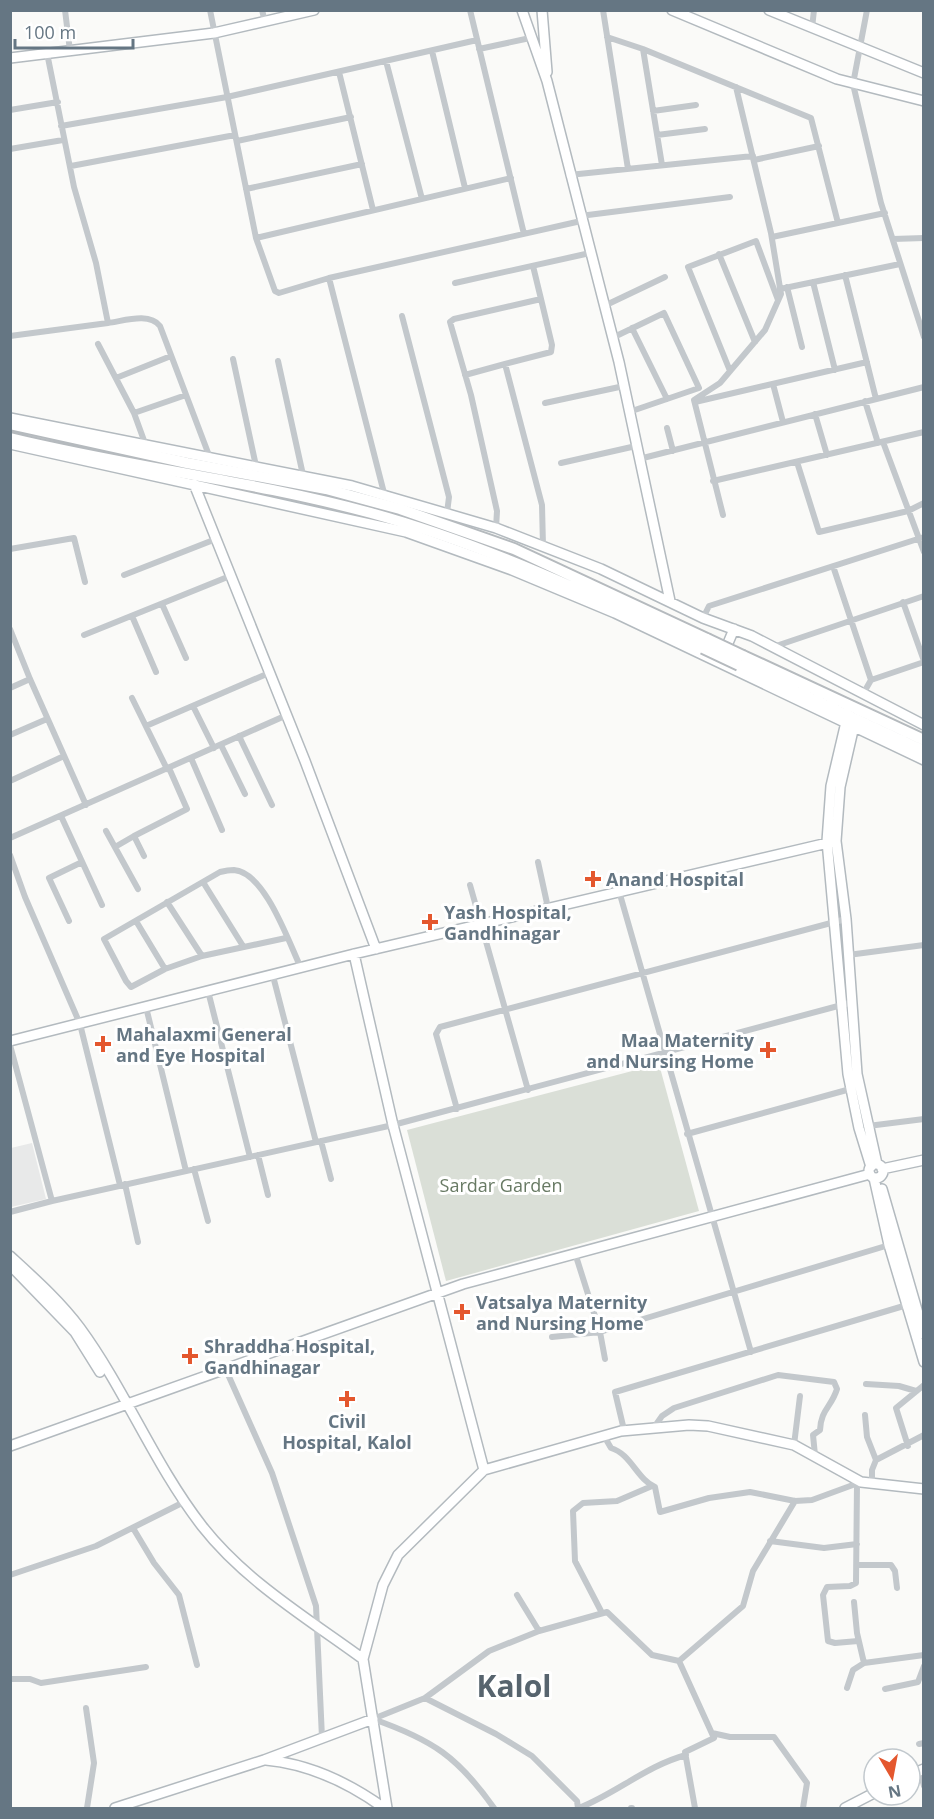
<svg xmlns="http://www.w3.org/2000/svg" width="934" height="1819" font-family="'Open Sans',sans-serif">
<rect width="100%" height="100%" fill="#fafaf8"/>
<path fill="#e8e9e9" d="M32,1143L46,1199L11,1207V1148Z"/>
<path fill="#dadfd7" d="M659,1064L699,1211L446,1281L407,1130Z"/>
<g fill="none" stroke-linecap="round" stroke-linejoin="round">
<defs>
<path id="secondary" d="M522,10L547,81L619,362L670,601
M542,10L547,72
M672,10L837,79L924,101
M769,10L924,73
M10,58L214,33L314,10
M10,418L352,486L496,528L601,569L703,618L752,636L924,725
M10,444L406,532L512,570L615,613L924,760
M194,484L305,761L376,949
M723,655L734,629
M846,722L831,786L827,841L848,1074L859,1128L871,1167
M854,726L840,787L836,841L846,919L857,1074L877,1164
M354,954L393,1125L484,1470L398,1555L383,1585L363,1659
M10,1041L354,954L836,841
M869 1171a7 7 0 1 1 14 0a7 7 0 1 1-14 0Z
M882,1169L924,1160
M874,1178L889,1245L924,1362
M882,1189L924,1334
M10,1256C34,1278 61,1302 80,1328C126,1391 154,1464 202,1526C245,1581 307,1618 363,1659L387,1808
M10,1265L75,1332L100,1372
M10,1446L463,1284L870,1174
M484,1470L621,1431L689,1425L708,1426L794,1445L861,1482L924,1489
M266,1760C310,1764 349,1783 384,1808
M910,1775L924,1769
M115,1808L264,1760L373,1719
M845,1808L874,1793"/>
<path id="primary" d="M10,424L187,463L326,489L400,509L514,549L707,639
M10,438C129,467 253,481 371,513C487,545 595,596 703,648
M743,656L924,740
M739,665L924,751"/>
</defs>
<use href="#secondary" stroke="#b3babf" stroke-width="12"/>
<use href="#primary" stroke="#b5babe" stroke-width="14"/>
<path stroke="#c3c8cc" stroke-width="6" d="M65,10L70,51
M210,10L256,238L275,291L279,293L329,278L581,221
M262,10L265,22
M470,10L524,234
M603,10L628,169
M867,10L853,84L881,203L924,337
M812,28L814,10
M607,37L643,49L662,165
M479,49L530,38
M643,49L811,118L838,223
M432,51L465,188
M47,53L74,187L96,263L108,323C124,321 149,312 160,326L210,458
M386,61L422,199
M339,72L373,210
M10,110L58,102
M653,111L696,105
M61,126L227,97L477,40
M657,135L705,129
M237,141L351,117
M10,149L63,140
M754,160L819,146
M71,166L235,135
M569,175L753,156
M246,189L362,164
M580,216L730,197
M772,237L885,213
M256,238L511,178
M893,239L924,238
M719,254L755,342
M533,266L541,299
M845,275L876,399
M329,278L384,493
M813,282L835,370
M455,283L590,253
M787,287L802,347
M780,289L900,264
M604,306L665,277
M402,316L449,497L447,513
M632,328L667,399
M10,336L108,323
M612,338L664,313L699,388L629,412
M98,344L134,413L146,446
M233,359L256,466
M278,361L303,475
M730,371L688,267L756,241L778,300
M465,375L505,364
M116,378L171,356
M773,384L783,422
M865,401L878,443
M695,402L867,362
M545,403L624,386
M134,413L186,395
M815,414L827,455
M667,428L673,451
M883,442L924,552
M639,459L924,387
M797,462L819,532L908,511L924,503
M561,463L636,446
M713,481L924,432
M723,515L694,400L720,383L765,330L781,294L771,233L736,87
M496,528L497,511L471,395L450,322L454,319L541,299L552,345L551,352L505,364L542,505L543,546
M10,549L74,538L85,582
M833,566L871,680
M124,575L216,539
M903,602L924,661
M162,604L186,658
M132,616L156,672
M703,618L709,606L924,537
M10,629L30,679L86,805
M84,635L230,576
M773,647L924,596
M10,688L30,679
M863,694L871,680L924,662
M132,698L167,769
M193,706L214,748
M146,726L269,673
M10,735L47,719
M239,736L272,805
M221,745L245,794
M191,758L222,830
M10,781L64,756
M61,816L102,905
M106,831L138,889
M10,838L287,715
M115,847L134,836
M10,855L25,897L80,1024L120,1185
M144,856L134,836L187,809L169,768
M538,862L548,908
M203,882L243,946
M470,885L528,1090
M619,891L751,1352
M167,902L202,956
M69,921L49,878L82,862
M136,921L165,969
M286,938L202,956L165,969L131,987L126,981L104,939L220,872C224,871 230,870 234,870C265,872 289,943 301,968
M848,955L924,945
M273,976L316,1142
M208,991L250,1157
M146,1007L186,1171
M10,1045L52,1201
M457,1109L436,1034L440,1027L846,919
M868,1126L924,1119
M687,1134L854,1088
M321,1141L331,1179
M258,1155L268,1195
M194,1169L208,1221
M125,1184L138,1242
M10,1212L52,1201L393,1125L853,1002
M575,1253L600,1332L605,1359
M552,1337L600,1332L889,1245
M226,1370L272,1473L316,1606L322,1738
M866,1384L899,1386L916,1391
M865,1415L867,1437L876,1460
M655,1426L662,1416L674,1408L778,1375L834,1382L837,1389C831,1408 821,1409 820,1430L813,1435L815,1455
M624,1430L615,1392L907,1305
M604,1436L611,1448C631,1454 637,1479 655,1487L660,1512L709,1498L750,1492L795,1501L812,1500L861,1482
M794,1445L800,1396
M908,1446L896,1408L924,1385
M857,1484L856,1583L850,1586L827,1587L823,1595L828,1641L835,1643L858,1641
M872,1485V1470L876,1460L924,1435
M133,1528L154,1563L179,1595L197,1665
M770,1541L824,1548L857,1544
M857,1565H891L895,1571L897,1588
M10,1575L96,1546L184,1502
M517,1595L539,1631L607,1612L652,1655L679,1661L743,1606L753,1571L795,1501
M854,1602L857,1633L864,1663
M602,1613L575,1561L573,1511L583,1503L617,1501L652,1486
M679,1661L714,1738L685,1752L695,1808
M10,1679H30L41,1683L146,1667
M847,1688L853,1670L864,1663L924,1655
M885,1689L918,1682L924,1666
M425,1698L496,1734L532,1756L577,1801L578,1808
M86,1708L94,1763L87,1808
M373,1719L425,1698L489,1651L539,1631
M373,1719C433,1740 458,1757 494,1808
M712,1733L730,1737H774L807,1783L803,1808
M919,1744L924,1743
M920,1771L924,1786
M579,1808C617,1793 646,1766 686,1755
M631,1808H632"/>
<use href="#secondary" stroke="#fff" stroke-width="9"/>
<use href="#primary" stroke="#fff" stroke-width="10"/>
<defs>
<path id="primary-bridge" d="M707,639L743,656
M703,648L739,665"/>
</defs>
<use href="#primary-bridge" stroke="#b5babe" stroke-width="14" stroke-linecap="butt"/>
<use href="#primary-bridge" stroke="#fff" stroke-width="10"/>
</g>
<g fill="#e4572e" stroke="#fff" stroke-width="2">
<path d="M590 870h6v6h6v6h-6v6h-6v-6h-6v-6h6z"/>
<path d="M427 913h6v6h6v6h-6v6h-6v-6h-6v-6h6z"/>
<path d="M100 1035h6v6h6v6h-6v6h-6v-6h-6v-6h6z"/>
<path d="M765 1041h6v6h6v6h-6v6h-6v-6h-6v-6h6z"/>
<path d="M459 1303h6v6h6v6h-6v6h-6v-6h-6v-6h6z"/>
<path d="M187 1347h6v6h6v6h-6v6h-6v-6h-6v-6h6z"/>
<path d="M344 1390h6v6h6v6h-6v6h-6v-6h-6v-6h6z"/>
</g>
<g text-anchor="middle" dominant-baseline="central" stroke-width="6" stroke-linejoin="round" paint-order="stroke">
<g font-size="18" font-weight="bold" fill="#657683" stroke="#fff" text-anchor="start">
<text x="606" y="879">Anand Hospital</text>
<text x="444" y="912">Yash Hospital,<tspan x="444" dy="21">Gandhinagar</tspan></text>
<text x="116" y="1034">Mahalaxmi General<tspan x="116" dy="21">and Eye Hospital</tspan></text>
<text x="754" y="1040" text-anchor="end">Maa Maternity<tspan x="754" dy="21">and Nursing Home</tspan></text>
<text x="476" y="1302">Vatsalya Maternity<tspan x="476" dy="21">and Nursing Home</tspan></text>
<text x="204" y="1346">Shraddha Hospital,<tspan x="204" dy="21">Gandhinagar</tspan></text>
<text x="347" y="1421" text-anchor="middle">Civil<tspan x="347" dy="21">Hospital, Kalol</tspan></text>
</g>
<g font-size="18" fill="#687a64" stroke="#fff">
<text x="501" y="1185">Sardar Garden</text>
</g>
<g font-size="30" font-weight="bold" fill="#57646e" stroke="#fff">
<text x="514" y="1685">Kalol</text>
</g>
</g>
<rect width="934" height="1819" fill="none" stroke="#657683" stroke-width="24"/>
<g transform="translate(892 1777) rotate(170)"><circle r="28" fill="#ffffff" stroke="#c1c8cd" stroke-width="1.5"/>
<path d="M0-4.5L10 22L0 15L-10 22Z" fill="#e4572e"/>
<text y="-9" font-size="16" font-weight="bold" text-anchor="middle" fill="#657683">N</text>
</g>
<path d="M15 39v9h118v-9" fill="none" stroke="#657683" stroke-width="3"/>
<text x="24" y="39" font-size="18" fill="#657683" stroke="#ffffff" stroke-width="4.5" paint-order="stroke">100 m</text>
</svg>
